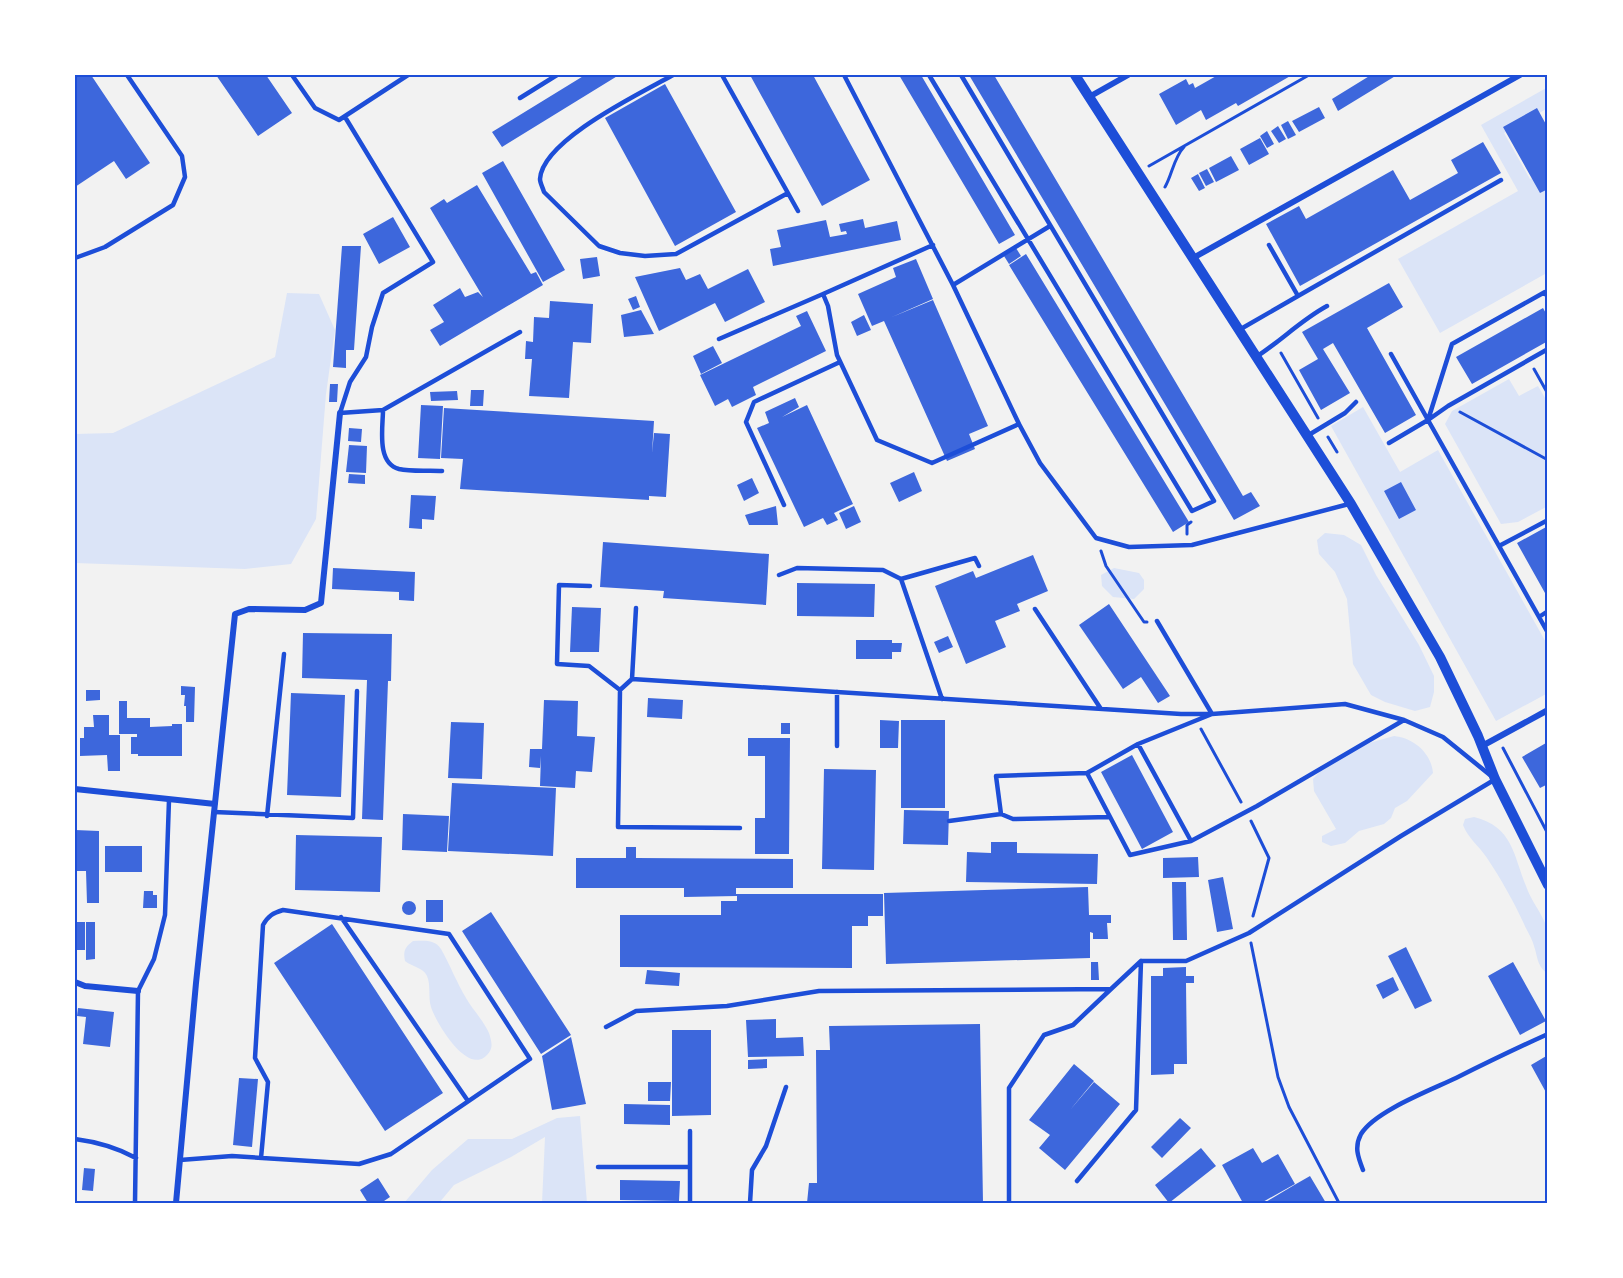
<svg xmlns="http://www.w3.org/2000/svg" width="1623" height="1278" font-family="'DejaVu Sans',sans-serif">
<rect width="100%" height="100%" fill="#f2f2f2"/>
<path fill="#dbe4f7" d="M1548,87V108L1504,133L1530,179L1542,173L1548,183V279L1545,274L1440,333L1398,259L1518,191L1481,125Z
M287,293L319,294L335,330L326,394L316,519L291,564L245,569L75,563V434L113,433L275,357Z
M1509,379L1519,396L1538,386L1548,403V506L1518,522L1501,524L1445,424L1452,411Z
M1363,407L1400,472L1438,450L1548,646V693L1496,721L1331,426Z
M1325,533L1344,535L1361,545L1376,575L1419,645L1434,676V692L1430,707L1415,711L1385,702L1371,695L1353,664L1347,599L1335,572L1319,554L1317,540Z
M1114,568L1139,573L1144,580V589L1134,599L1113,597L1102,586L1101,575Z
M1394,736C1413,738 1431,752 1433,773L1407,801L1395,808L1391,818L1384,824L1359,831L1345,843L1331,846L1322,842V836L1336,829L1314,791L1313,779L1324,767L1362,745Z
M1474,817C1513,827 1513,854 1526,886C1531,901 1542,913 1547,928C1551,938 1548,962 1548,974C1537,966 1538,958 1534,946C1532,938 1527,931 1524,924C1514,902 1501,879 1487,858C1479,846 1468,838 1463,825L1465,819Z
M413,941C425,941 434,939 441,949C450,965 457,983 466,998C473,1010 483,1020 489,1033C491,1039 493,1046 490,1051C471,1082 436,1023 431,1007C428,997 431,985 427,976C423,967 412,967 405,961C403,951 405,947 413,941Z
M580,1116L587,1203H542L545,1137L511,1157L454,1185L439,1203H404L432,1170L468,1139H512L557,1118Z"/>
<path fill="#3d67dc" d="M75,75H91L150,163L126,179L114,161L75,187Z
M216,75H266L292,113L258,136Z
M585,75H619L502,147L492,132Z
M750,75H813L870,180L822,206Z
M899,75H921L1015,235L999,244Z
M969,75H994L1243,496L1251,492L1260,506L1234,520Z
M1218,75H1292L1238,106L1236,103L1206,120L1201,110L1176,125L1159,94L1186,79L1189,85L1193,83L1195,88Z
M1371,75H1397L1338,111L1332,99Z
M665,84L736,212L675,246L605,118Z
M1319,107L1325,118L1299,132L1292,121Z
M1537,108L1548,128V189L1540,193L1503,127Z
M1288,121L1296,135L1288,139L1281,125Z
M1278,126L1286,139L1279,143L1271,131Z
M1267,131L1274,144L1267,148L1260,136Z
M1260,138L1269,154L1249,165L1240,149Z
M1483,142L1501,173L1300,286L1266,224L1299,206L1306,219L1393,170L1410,200L1458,173L1451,160Z
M1231,156L1239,170L1216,182L1209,168Z
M503,161L565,270L543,282L482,173Z
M1207,169L1214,182L1206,186L1199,173Z
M1198,174L1205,188L1199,191L1191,178Z
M477,185L531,274L536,272L543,285L440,346L430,330L444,322L433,305L460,288L465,297L478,292L483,297L430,208L444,199L447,203Z
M393,217L410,247L379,264L363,234Z
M863,219L865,228L897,221L901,240L773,266L770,249L781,247L777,230L826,220L830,237L847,234L846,231L841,232L839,224Z
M342,246H361L354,350H346V368L333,367Z
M1016,248L1021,256L1009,264L1004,256Z
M1026,254L1189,522L1173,532L1009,265Z
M597,257L600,276L583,279L580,259Z
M916,259L933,299L892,317L933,300L988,426L969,434L975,449L947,461L884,321L872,326L858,294L896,277L893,268Z
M680,268L686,280L700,274L708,289L748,269L765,302L725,322L715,303L659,331L635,277Z
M1389,283L1403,307L1367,328L1416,415L1385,433L1333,343L1323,349L1350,393L1321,410L1299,370L1318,359L1302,332Z
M636,296L640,307L633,310L628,299Z
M550,301L593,304L591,343L573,342L569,398L529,396L532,359H525L526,341L533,342L534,317L549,318Z
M1543,308L1548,317V341L1472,384L1456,357Z
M641,310L654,334L624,337L621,315Z
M807,311L826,351L753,387L756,395L732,407L728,399L715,406L700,375L801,326L796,316Z
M864,315L871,330L857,336L851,322Z
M713,346L722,363L701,374L693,356Z
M330,384H338L337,402H329Z
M471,390H484L483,406H470Z
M457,391L458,400L431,401L430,392Z
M795,398L799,407L782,417L807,405L853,504L834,513L838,520L827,525L823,518L804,527L757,428L769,423L765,412Z
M421,405L443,406L440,459L418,458Z
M444,408L654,421L652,453L654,433L670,434L666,497L649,496V500L460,489L463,459L441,458Z
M349,428L362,429L361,442L348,441Z
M349,445L367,446L366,473L346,472Z
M914,472L922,491L899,502L890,483Z
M349,474L365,475V484L348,483Z
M752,478L759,493L744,501L737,485Z
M1401,482L1416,510L1399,519L1384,491Z
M411,495L436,496L434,520L422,519V529L409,528Z
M776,506L778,525H749L745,515Z
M854,506L861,522L846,529L839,513Z
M1548,526V591L1545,593L1517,543Z
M603,542L769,554L766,605L663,598L664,591L600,587Z
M1033,555L1048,591L1017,604L1020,611L995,621L1006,647L966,664L935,586L973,571L976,578Z
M333,568L415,572L414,601L399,600V592L332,589Z
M797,583L875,584L874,617L797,616Z
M1109,604L1170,696L1158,703L1141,677L1123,689L1079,625Z
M572,607L601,608L599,652H570Z
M303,633L392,634L391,681H388L383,820L362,819L367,680L302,678Z
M948,636L953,647L939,653L934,642Z
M856,640H892V643H902L901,652H892V659H856Z
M181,686L195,687L194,722H186V706H184L185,695H181Z
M86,690H100V700L86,701Z
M291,693L345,695L341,797L287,795Z
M648,698L683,700L682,719L647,717Z
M544,700L578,701L577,736L595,737L592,772L576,771L575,788L540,786L541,756L540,768L529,767L530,749H542Z
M119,701H127V718H150V727L172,726V724H182V756H138V754H131V737H137V734H119Z
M93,715H109V735H120V771H108L107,755L80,756V738H84V727H94Z
M880,720L899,721L898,748H880Z
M901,720H945V808H901Z
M451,722L484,723L482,779L448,778Z
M781,723H790V734H781Z
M748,738H790L789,854H755V818H765V756H748Z
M1546,743L1548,746V784L1540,788L1522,757Z
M1132,755L1173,832L1142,849L1101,772Z
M824,769L876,770L874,870L822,869Z
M452,783L556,788L553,856L448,851Z
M904,810L949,811L948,845L903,844Z
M403,814L449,816L447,852L402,850Z
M75,830L99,831V903H87L86,871H75Z
M296,835L382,837L380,892L295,890Z
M991,842H1017V853L1098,854L1097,884L966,882L967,852L991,853Z
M105,846H142V872H105Z
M626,847H636V858L793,859V888H736V894H883V916H868V926H852V968L620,967V915H721V901H737V896L684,897V888H576V858H626Z
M1198,857L1199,877L1163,878V858Z
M1223,877L1233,929L1217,932L1208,880Z
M1172,882H1186L1187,940H1173Z
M1088,887L1089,915H1111V923H1107L1108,939H1093V933L1090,932V958L886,964L884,893Z
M144,891H153V895H157V908H143Z
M426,900H443V922H426Z
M402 908a7 7 0 1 1 14 0a7 7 0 1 1-14 0Z
M491,912L571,1035L541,1054L462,931Z
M75,922H85V950H75Z
M86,922H95V959L86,960Z
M332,924L443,1093L385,1131L274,963Z
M1406,947L1432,1001L1415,1009L1388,956Z
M1091,962H1098L1099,980H1091Z
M1513,962L1546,1021L1520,1035L1488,976Z
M1186,967V976H1194V983H1186L1187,1064H1174V1074L1151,1075V976H1163V968Z
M647,970L680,973L679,986L645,984Z
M1393,977L1399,990L1383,999L1376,985Z
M78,1008L114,1012L110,1047L83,1044L86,1017L77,1016Z
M776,1019V1038L803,1037L804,1056L748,1057L746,1020Z
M980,1024L983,1203H807L809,1183H817L816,1050H830L829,1026Z
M672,1030H711V1115L672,1116Z
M571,1037L586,1104L552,1110L542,1056Z
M1548,1055V1096L1531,1065Z
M767,1059V1068L748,1069V1060Z
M1074,1064L1094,1081L1070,1110L1094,1082L1120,1104L1065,1170L1039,1148L1050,1135L1029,1120Z
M239,1078L258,1079L252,1147L233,1145Z
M648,1082H671L670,1101H648Z
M624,1104L670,1105V1125L624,1124Z
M1180,1118L1191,1128L1162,1158L1151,1147Z
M1201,1148L1216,1166L1169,1203L1155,1185Z
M1253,1148L1262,1163L1278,1154L1295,1184L1261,1203H1243L1222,1165Z
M84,1168L95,1169L93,1191L82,1190Z
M1310,1176L1326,1203H1264L1296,1184Z
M378,1178L390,1197L381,1203H368L360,1190Z
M620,1180L680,1181L679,1201L620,1200Z"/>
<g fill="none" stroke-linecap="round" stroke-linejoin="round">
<path stroke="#1d4ed8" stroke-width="3" d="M1149,166L1309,75
M1165,187C1172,175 1174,157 1184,147
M1281,353L1318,418
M1534,369L1548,394
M1460,412L1548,460
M1328,437L1337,452
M1187,534V525L1191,522
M1101,551L1106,566L1144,622H1147
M1201,729L1241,802
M1503,748L1548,834
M1251,821L1269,858L1253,916
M1251,943L1278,1077L1289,1107L1339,1203"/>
<path stroke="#1d4ed8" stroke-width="4.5" d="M292,75L315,108L339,120L408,75
M673,75C641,93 542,140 540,179C540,183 543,188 544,192L599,246L620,253L645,256L676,254L788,193
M722,75L798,211
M844,75L953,285L1019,424
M929,75L1192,511L1214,501L961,75
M520,98L557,75
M345,117L433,262L383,293L372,327L366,357L350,382L340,413L383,410L520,332
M75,258L105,247L173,205L185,177L182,156L127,75
M953,285L1050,226
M823,294L933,245
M1298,296L1501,180
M1239,330L1298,296L1269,245
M719,339L823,294L828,306L837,355L877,440L932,463L1019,424L1040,463L1096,538L1129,547L1192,545L1349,504
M1548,349L1448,406L1428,420L1539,617L1548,611
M1391,354L1428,420
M1256,357C1281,341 1301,320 1327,306
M383,410C383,427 376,463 399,469C412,472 429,470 442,471
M1307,436L1345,413L1356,402
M1389,443L1428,420L1452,344L1545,292L1548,298
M784,505L746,422L754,402L840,362
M1499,546L1548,520
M779,575L797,568L883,570L901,579L942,699
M901,579L975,558L979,566
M590,586L559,585L557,664L589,666L620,690
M1035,609L1101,709
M1539,617L1548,633
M1157,621L1212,714L1345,704L1404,720
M632,679L636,608
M837,692V746
M1212,714L1138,744L1087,773L1130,855L1191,841L1257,806L1404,720L1443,737L1490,775
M1138,744L1191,841
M1087,773L996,776L1001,814L1013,819L1110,817
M214,812L353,818L357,691
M267,816L284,654
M949,821L1001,814
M740,828L618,827L620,690L632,679L1181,714H1209
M341,917L468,1101
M606,1027L636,1011L727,1006L819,991L1111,989L1141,961
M690,1131V1203
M75,1139C98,1142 116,1147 136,1158
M180,1160L232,1156L359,1164L391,1154L530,1059L449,934L283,910C273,913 268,916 263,925L255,1058L268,1082L261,1158
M598,1167H690
M1363,1170C1358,1157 1354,1147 1361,1134C1375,1111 1431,1090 1456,1078C1486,1063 1517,1048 1548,1034
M1077,1181L1136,1110L1141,961H1186L1249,933L1401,836L1494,780
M135,1203L138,991L154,959L165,915L169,800
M750,1203L752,1170L766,1146L786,1087
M1009,1203V1088L1044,1035L1073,1025L1111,989"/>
<path stroke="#1d4ed8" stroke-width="6" d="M1089,97L1128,75
M1193,258L1520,75
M1482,746L1548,710
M75,789L215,804
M75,982L85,986L138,991
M176,1203L196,983L235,614L249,609L305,610L321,603L340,413"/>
<path stroke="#1d4ed8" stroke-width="10" d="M1075,75L1351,504L1440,657L1478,736L1495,779L1548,885"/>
</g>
<rect width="1623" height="1278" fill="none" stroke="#ffffff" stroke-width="153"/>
<rect x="76" y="76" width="1470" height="1126" fill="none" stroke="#1d4ed8" stroke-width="2"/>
</svg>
